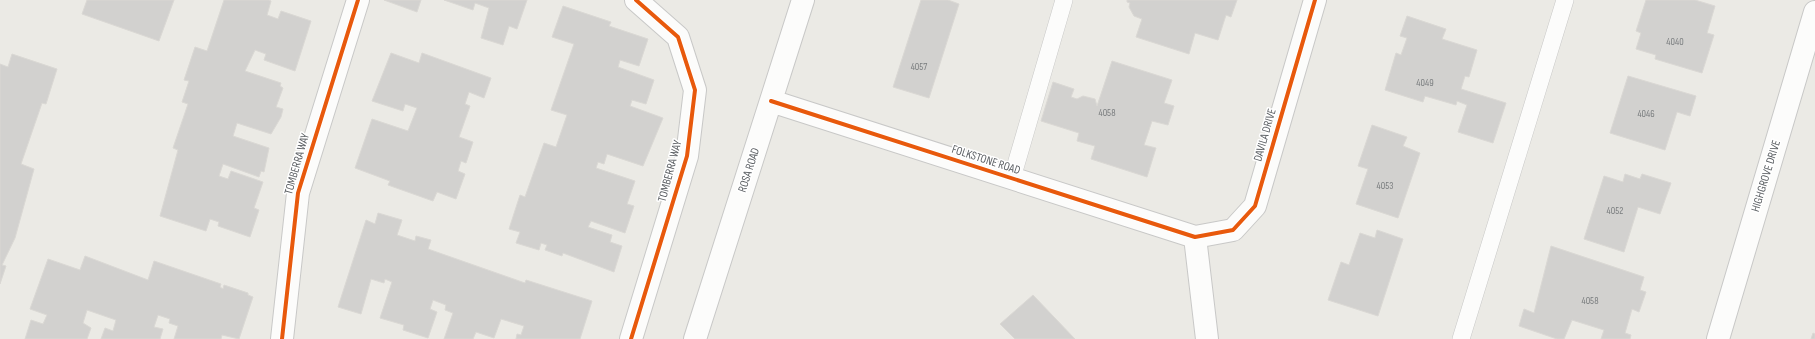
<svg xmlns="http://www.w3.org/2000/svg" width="1815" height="339" font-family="'Sofia Sans Condensed',sans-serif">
<rect width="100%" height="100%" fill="#ebeae5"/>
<path fill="#d2d1cf" stroke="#dad8d4" d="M87,0H174L159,41L82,14Z
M224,0H269L271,1L267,15L278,19L281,11L311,21L295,71L264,60L266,54L255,50L245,71L281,83L280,86L283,88L276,107L283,109L281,117L271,134L237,123L233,136L269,148L264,172L261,171L259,177L223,164L219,176L228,179L231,171L263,182L254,208L259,210L250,237L218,226L219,222L210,219L206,231L160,216L178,150L173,148L188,104L182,102L189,81L184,80L195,47L207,51Z
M384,0H421L417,12Z
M444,0H527L517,29L509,26L503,45L481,38L489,8L475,3L473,10Z
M921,0H948L959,4L929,98L893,87Z
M1127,0H1237L1231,17L1226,15L1218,40L1195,33L1189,54L1136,37L1142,19L1134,16L1129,7L1130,3L1127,2Z
M1646,0H1695L1715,6L1707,33L1714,35L1702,73L1655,59L1656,55L1636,49L1641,33L1636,31Z
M563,6L611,22L609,26L648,39L639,66L620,60L618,67L654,80L646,104L632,100L630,106L663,118L643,166L607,154L604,164L598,162L596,168L635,181L627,204L634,206L625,233L591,221L588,227L612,235L610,242L622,246L614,272L563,253L562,256L545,250L547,245L541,243L539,250L516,243L520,232L509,229L520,195L525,197L544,143L556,147L567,115L551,110L574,44L552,37Z
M1407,16L1446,29L1442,39L1477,50L1469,77L1465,76L1461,89L1506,103L1493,143L1458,132L1467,105L1457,101L1456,105L1425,96L1423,102L1385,90L1396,53L1401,55L1407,38L1400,36Z
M391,53L419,63L422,53L491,78L484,98L469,92L465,104L470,106L459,137L473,142L466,163L461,161L458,171L465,174L456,199L437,192L433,201L388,185L390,181L355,168L372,119L408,131L417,108L405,104L403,111L372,101Z
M12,54L57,69L46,104L42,103L21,164L34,169L15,238L2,265L6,266L0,284V64L8,67Z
M1112,61L1172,80L1164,103L1174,106L1168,125L1152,121L1144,145L1156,148L1147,177L1091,159L1095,146L1077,141L1079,133L1041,121L1053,82L1074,89L1071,97L1077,99L1083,96L1095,99L1097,106Z
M1628,76L1696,96L1690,116L1677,112L1665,150L1610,133Z
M1372,125L1407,137L1403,146L1420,153L1398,218L1356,204L1368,169L1358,166Z
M1625,174L1640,179L1642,174L1671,183L1660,214L1638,207L1624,252L1584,239L1604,176L1623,182Z
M378,213L402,220L397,235L415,241L416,236L431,240L428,249L525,283L526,280L592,301L580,339H516L517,334L521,335L524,326L501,319L494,338L476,332L473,339H444L453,313L445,310L446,305L433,300L430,309L437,312L428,338L403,330L404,325L380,318L392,282L385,279L384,283L371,279L361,314L338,307L366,220L375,224Z
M1377,230L1403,239L1378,316L1328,300L1341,262L1349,265L1360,233L1375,238Z
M1551,246L1644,277L1640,290L1646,292L1639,312L1632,309L1625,333L1631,335L1630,339H1601L1604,330L1572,320L1564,339H1557L1519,326L1524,309L1534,313Z
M85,256L148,280L154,261L221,284L220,287L223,289L224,285L248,293V295L253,297L239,339L222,335L221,339H174L178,326L169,323L170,319L158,315L154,327L163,329L160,339H101L105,328L113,331L116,320L87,310L83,323L91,328L87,339H25L31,320L43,324L47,315L30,309L48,259L80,270Z
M1033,295L1075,339H1015L1000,324Z
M1813,333L1815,334V339H1811Z"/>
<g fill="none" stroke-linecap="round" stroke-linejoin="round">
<defs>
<path id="service" d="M1012,178L1064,0
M1461,339L1565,0"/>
<path id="minor" d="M771,101L1195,237L1233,230L1255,206L1315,0
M1195,237L1207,339
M282,339L298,193L358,0
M631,339L687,156L695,90L678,37L636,0
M695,339L803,0
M1718,339L1815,12"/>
</defs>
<use href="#service" stroke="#c8c8c7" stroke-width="18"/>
<use href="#minor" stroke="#c8c8c7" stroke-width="24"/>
<use href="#service" stroke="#fcfcfb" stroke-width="17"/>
<use href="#minor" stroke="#fcfcfb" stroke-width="22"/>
<defs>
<path id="cycleway" d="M771,101L1195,237L1233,230L1255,206L1315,0
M282,339L298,193L358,0
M631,339L687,156L695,90L678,37L636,0"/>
</defs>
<use href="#cycleway" stroke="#fff" stroke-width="6"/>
<use href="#cycleway" stroke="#e8590c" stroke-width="4"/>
</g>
<g text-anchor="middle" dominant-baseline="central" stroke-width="3" stroke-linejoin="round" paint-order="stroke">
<g font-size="10" fill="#7a7d7f">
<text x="1675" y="42">4040</text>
<text x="919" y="67">4057</text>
<text x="1425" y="83">4049</text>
<text x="1107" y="113">4058</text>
<text x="1646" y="114">4046</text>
<text x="1385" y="186">4053</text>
<text x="1615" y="211">4052</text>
<text x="1590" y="301">4058</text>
</g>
<g font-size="12" fill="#5b5f63" stroke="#fff">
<text transform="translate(1265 135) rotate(-74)">DAVILA DRIVE</text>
<text transform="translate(986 160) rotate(18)">FOLKSTONE ROAD</text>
<text transform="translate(297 164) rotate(-74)">TOMBERRA WAY</text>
<text transform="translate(749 170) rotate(-72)">ROSA ROAD</text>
<text transform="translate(670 171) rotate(-75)">TOMBERRA WAY</text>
<text transform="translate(1766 176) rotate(-73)">HIGHGROVE DRIVE</text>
</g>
</g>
</svg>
